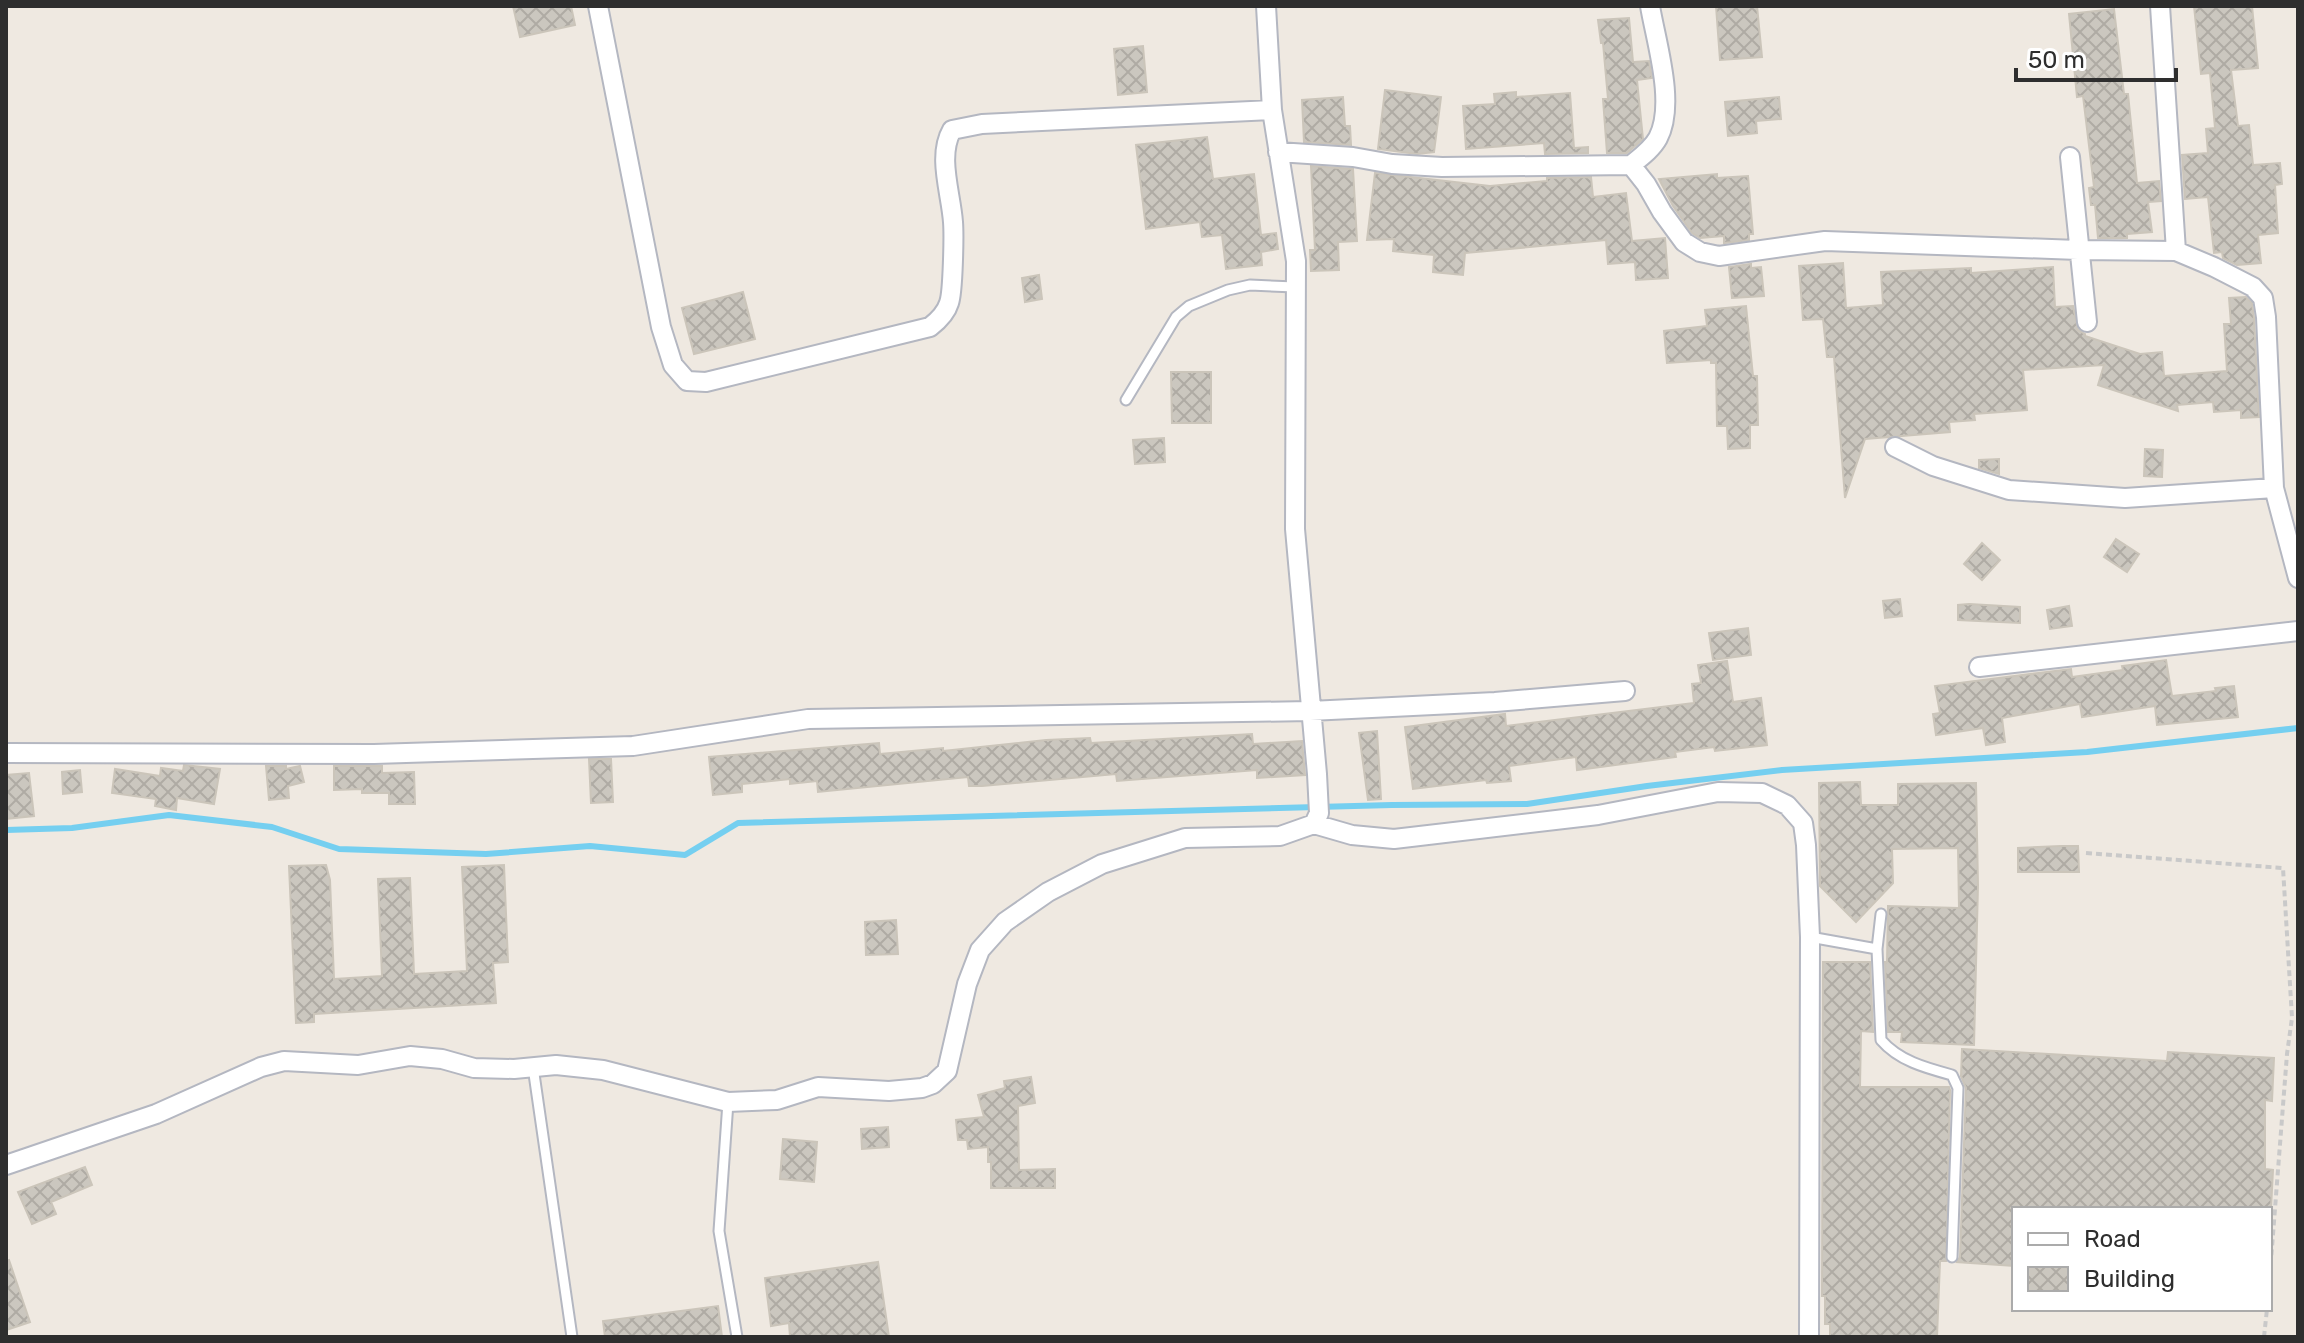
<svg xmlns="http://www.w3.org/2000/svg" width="2304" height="1343" font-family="Rubik,sans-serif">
<defs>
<pattern id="building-cross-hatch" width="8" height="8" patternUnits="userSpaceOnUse" patternTransform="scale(2)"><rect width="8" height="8" fill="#cbc7bf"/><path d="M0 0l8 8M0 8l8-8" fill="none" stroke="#afaba4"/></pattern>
</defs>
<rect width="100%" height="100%" fill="#efe9e1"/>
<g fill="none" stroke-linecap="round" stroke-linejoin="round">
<path stroke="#75cff0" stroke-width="6" d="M6,830L72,828L169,815L272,827L339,849L486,854L590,846L685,855L738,823L1392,805L1527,804L1647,786L1782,770L2087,752L2298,728"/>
</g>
<path fill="url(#building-cross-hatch)" stroke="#cbc5ba" stroke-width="2" d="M513,6H571L575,25L520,37Z
M1716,6H1757L1762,57L1720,60Z
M2194,6H2252L2258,68L2231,70L2238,126L2249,125L2253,165L2280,163L2282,184L2275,185L2278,233L2258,235L2261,263L2237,265L2223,258L2222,252L2214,253L2208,197L2185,199L2182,155L2208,153L2206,129L2215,128L2210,73L2201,74Z
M2114,9L2124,94H2128L2137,183L2159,181L2161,201L2148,202L2152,232L2127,234V238H2098L2095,205H2091L2089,188L2094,187L2083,96L2077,97L2069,14Z
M1629,18L1633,62L1649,61L1652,78L1637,80L1643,139L1627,153H1607L1603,99H1608L1603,43H1601L1598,20Z
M1143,46L1147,92L1118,95L1114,49Z
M1385,90L1441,97L1434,152L1417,154L1378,149Z
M1516,92V97L1570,93L1574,148L1588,147V153L1545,154L1544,143L1466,149L1463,106L1495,104L1494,94Z
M1343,97L1345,126H1350L1351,145L1304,142L1302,100Z
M1779,97L1781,119L1756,121L1757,133L1728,136L1725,102Z
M1207,137L1213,179L1254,174L1261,235L1276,233L1278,249L1261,252L1262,265L1226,269L1222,235L1202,237L1200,222L1146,229L1136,145Z
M1311,166L1353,169L1357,241L1338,242L1339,270L1311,271L1310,250H1315Z
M1375,173L1490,186L1547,181V178L1591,177L1593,197L1626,193L1632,241L1665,238L1668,278L1636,280L1635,262L1608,264L1606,240L1465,253L1463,275L1433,272L1434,255L1393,251L1394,239L1367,240Z
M1717,174V178L1748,176L1753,234H1749V240L1724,243V236L1700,238L1692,233L1673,206L1659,179Z
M1843,263L1846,308L1883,305L1881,272L1971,268V273L2053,267L2055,307L2073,306L2078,330L2085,334V336L2140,354L2162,352L2164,376L2227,371L2224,324H2231L2229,298L2246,297L2252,303L2254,318L2259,417L2241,418V410L2214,412L2213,402L2177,405L2178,411L2098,385L2104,365L2023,370L2027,410L1974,414L1975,420L1949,422L1950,432L1865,439L1845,498L1834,357H1827L1823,319L1803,320L1799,266Z
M1751,264V268L1761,267L1764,296L1732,298L1729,267Z
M1039,275L1042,299L1025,302L1022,278Z
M743,292L755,339L694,354L682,308Z
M1746,306L1753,376H1757L1758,425H1750V448L1728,449L1727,426H1717L1716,363H1711V360L1667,363L1664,331L1707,326L1705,310Z
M1171,372H1211V423H1172Z
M1164,438L1165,462L1135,464L1133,440Z
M2145,449L2163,450L2162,477L2144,476Z
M1999,459V474L1979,468V460Z
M2116,539L2139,554L2127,572L2104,557Z
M1982,543L2000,560L1982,580L1964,564Z
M1900,599L1902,616L1885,618L1883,601Z
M1969,604L2020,607V623L1958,620V605Z
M2069,606L2072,626L2050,629L2047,610Z
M1748,628L1751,655L1713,660L1709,633Z
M2166,660L2172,696L2216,691L2215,688L2234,686L2238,717L2157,725L2155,706L2082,717L2080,704L2002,718L2005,742L1986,745L1983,728L1936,735L1933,714L1940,713L1935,686L2071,669L2072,677L2123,670L2122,666Z
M1727,661L1733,702L1761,698L1767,745L1715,751L1714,747L1675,752L1676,757L1577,770L1576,757L1509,766L1511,781L1487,783L1486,780L1413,789L1405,727L1505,714L1506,726L1694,703L1692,684L1701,683L1698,665Z
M1377,731L1381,799L1368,800L1359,733Z
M1252,734L1253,744L1302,741L1305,775L1257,778V770L1117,781L1116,774L982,786H969L968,777L818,792L817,781L790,784V779L742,784V792L713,795L709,757L879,743L880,754L943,748V751L1046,740L1090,738L1091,743Z
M589,759H611L613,802L591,803Z
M184,765L220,769L214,804L177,798L176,810L155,806L156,799L112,793L115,769L160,776L161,768L183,771Z
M266,766H286V769L300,766L304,782L288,786L289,798L269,800Z
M334,766H382V773L414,772L415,804H389V793H362V789L334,790Z
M80,770L82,792L63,794L62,772Z
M29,773L34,816L6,819V775Z
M1860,782L1861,805H1898V784L1976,783L1978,885L1974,1045L1901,1042L1902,1032H1888L1885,962H1887L1888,906L1959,908L1958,848L1892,849L1893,883L1856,922L1820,886L1819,783Z
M2061,846H2078L2079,872H2018V848Z
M326,865L330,880L334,979L382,976L378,879L410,878L414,974L467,971L462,867L504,865L508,962L493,963L496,1003L314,1014V1022L296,1023L289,866Z
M896,920L898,954L866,955L865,922Z
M1823,962H1870L1873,1032L1861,1031L1860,1087H1949L1950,1090L1946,1261H1940L1937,1337H1830V1324H1825V1296H1822Z
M1962,1049L2167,1061L2168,1052L2274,1058L2272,1101L2265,1100V1169L2273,1170L2271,1209H2014V1266L1957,1262L1960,1257L1966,1088L1961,1076Z
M1031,1077L1035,1103L1018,1106L1019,1170L1055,1169V1188H991V1162H988V1147L968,1149L967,1140H958L956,1120L984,1117L978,1095L1005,1088L1004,1081Z
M888,1127L889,1147L862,1149L861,1129Z
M783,1139L817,1142L814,1182L780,1179Z
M85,1167L92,1185L51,1202L56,1214L32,1224L18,1192Z
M9,1260L30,1322L6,1330V1261Z
M878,1262L889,1337H790L789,1323L771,1326L765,1278Z
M718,1306L722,1337H605L603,1321Z"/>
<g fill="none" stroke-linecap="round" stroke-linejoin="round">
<defs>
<path id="lane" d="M1126,400L1176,317L1189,306L1228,290L1250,285L1295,287
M1881,914L1877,949L1881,1040C1899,1061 1926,1068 1952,1075L1958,1088L1952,1257
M1810,937L1877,949
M533,1067L572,1337
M728,1102L719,1231L737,1337"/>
<path id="street" d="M598,6L661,327L673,365L687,381L706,382L930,327C939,320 946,313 949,303C953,292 954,235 953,222C951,193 937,156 952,130L982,124L1272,110
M1266,6L1272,110L1296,261L1295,529L1317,774L1319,813L1314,824
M2160,6L2176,251
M1278,152L1353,157L1392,164L1442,167L1631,165L1646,184L1662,212L1684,242L1700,252L1719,256L1825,241L2078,250L2176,251L2214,267L2253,287L2263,298L2266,317L2274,488L2298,578
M2070,157L2087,322
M1631,165C1641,157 1652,149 1658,138C1676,104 1656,42 1650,6
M1895,447L1933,466L2009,490L2125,498L2274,488
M1979,667L2298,631
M6,753L374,754L633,746L808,719L1310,711L1495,702L1625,691
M6,1165L156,1114L261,1067L284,1061L358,1065L410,1056L442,1059L474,1068L514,1069L556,1065L603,1070L728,1102L777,1100L818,1087L889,1091L922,1088L933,1084L947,1071L967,984L980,950L1005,922L1048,892L1102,864L1185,838L1280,836L1314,824L1352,835L1394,839L1598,815L1718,792L1762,793L1787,805L1803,823L1806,845L1810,937L1809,1337"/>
</defs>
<use href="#lane" stroke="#b4b7c1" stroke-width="13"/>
<use href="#street" stroke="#b4b7c1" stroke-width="22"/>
<path stroke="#c9c9c9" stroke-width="4" stroke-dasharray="6 4" stroke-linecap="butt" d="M2086,853L2283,868L2292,1018L2287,1054L2270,1273
M2264,1337L2267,1309"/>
<use href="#lane" stroke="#fff" stroke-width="9"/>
<use href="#street" stroke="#fff" stroke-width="18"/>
</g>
<rect width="2304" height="1343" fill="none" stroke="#2e2e2e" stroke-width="16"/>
<rect x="2012" y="1207" width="260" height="104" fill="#ffffff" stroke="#ababab" stroke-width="2"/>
<rect x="2028" y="1233" width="40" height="12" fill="#ffffff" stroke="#ababab" stroke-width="2"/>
<text x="2084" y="1247" font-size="24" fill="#2e2e2e">Road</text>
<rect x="2028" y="1267" width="40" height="24" fill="url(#building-cross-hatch)" stroke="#ababab" stroke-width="2"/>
<text x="2084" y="1287" font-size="24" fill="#2e2e2e">Building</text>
<path d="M2016 68v12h160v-12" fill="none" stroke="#2e2e2e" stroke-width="4"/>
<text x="2028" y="68" font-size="24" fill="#2e2e2e" stroke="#ffffff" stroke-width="6" paint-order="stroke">50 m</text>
</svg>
